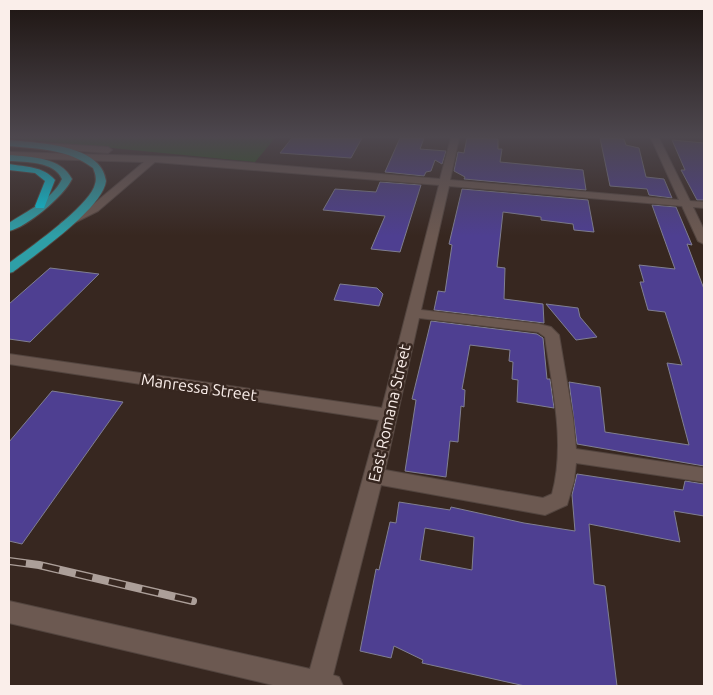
<svg xmlns="http://www.w3.org/2000/svg" width="713" height="695" font-family="Ubuntu,sans-serif">
<rect width="100%" height="100%" fill="#372720"/>
<path fill="#26561b" d="M9,138H275L255,162Z"/>
<path fill="#4e3f91" stroke="#807f91" fill-rule="evenodd" d="M292,138H362L351,158L280,153Z
M400,138H424L420,149L446,151L442,164L435,160L431,171L426,172L424,176L385,172Z
M467,138L498,139V149H502L500,162L583,170L586,190L464,179L465,177L454,171L458,152L464,153Z
M600,138L624,139L626,145L639,148L646,177L664,179L672,198L649,195L647,189L610,186Z
M672,140L704,143V200H697L681,170H685Z
M380,182L421,185L400,252L371,249L385,216L323,210L335,189L376,192Z
M462,189L588,200L594,232L574,230L573,224L541,220V217L503,212L497,267L505,268L504,299L543,304L544,323L434,310L438,291L445,292L452,245L449,244Z
M652,205L676,207L692,245L687,244L704,289V466L577,444L569,382L600,387L605,432L689,445L667,363L682,365L665,312L648,310L640,282H644L639,265L675,269Z
M50,268L99,274L30,342L9,339V304Z
M340,284L377,288L383,294L379,306L334,300Z
M546,304L578,308L580,317L597,337L576,340Z
M431,321L537,334L543,338L547,379H550L554,408L517,402L518,380L512,379L513,362L509,361L510,350L470,345L462,389L465,390L464,407L461,406L458,442L450,441L446,477L405,471L416,400L412,399Z
M52,391L123,402L22,544L9,541V442Z
M577,474L683,490L685,481L704,484V516L674,511L680,542L589,524L594,584L605,586L617,686H525L422,663L423,660L394,646L391,658L360,651L376,569L379,570L390,522L396,523L399,502L450,510L451,507L524,523L575,531L572,495ZM425,528L474,537L472,570L420,560Z"/>
<g fill="none" stroke-linecap="round" stroke-linejoin="round">
<defs>
<path id="minor" d="M451,138H459L450,180L679,200L651,138H659L690,201L704,202V208L693,207L704,230V244L698,241L682,206L449,186L421,310L539,324L551,327L559,335L573,418L576,449L704,468V482L576,463L574,481L567,505L545,515L381,485L333,675L339,677L343,686H277L9,623V601L310,669L379,420L9,364V354L382,408L439,185L155,162L98,211L66,227L60,224L62,222L90,207L144,162L9,158V152L181,157L440,179ZM419,318L538,332L545,337C552,388 566,443 552,494L543,498L385,470Z
M41,143L108,147L112,150L108,153L38,148L37,146Z"/>
<path id="major" d="M9,140C37,143 102,144 106,181C103,208 35,255 13,272L9,273V263C28,249 91,205 95,184C97,178 95,173 93,168C68,149 39,149 9,146Z
M9,155C31,157 61,157 72,179C64,196 27,227 9,231V223C27,211 52,200 62,179C54,161 26,162 9,161Z"/>
<path id="highway" d="M9,164C26,167 43,166 55,180L44,208H36L35,206L45,181L35,173L9,170Z"/>
</defs>
<use href="#minor" stroke="#53453f" stroke-width="2"/>
<use href="#major" stroke="#53453f" stroke-width="2"/>
<use href="#highway" stroke="#53453f" stroke-width="2"/>
<use href="#minor" fill="#6c5951" fill-rule="evenodd"/>
<use href="#major" fill="#2e9fa7" fill-rule="evenodd"/>
<use href="#highway" fill="#05cde1" fill-rule="evenodd"/>
<defs>
<path id="rail" d="M9,561L39,565L193,601"/>
</defs>
<use href="#rail" stroke="#ac9f99" stroke-width="8"/>
<use href="#rail" stroke="#372720" stroke-width="5.5" stroke-dasharray="17" stroke-linecap="butt"/>
</g>
<linearGradient id="sky" x2="0" y2="1"><stop stop-color="#1e1512"/><stop offset="0.58" stop-color="#4d474e"/><stop offset="1" stop-color="#4d474e" stop-opacity="0"/></linearGradient>
<rect width="713" height="236" fill="url(#sky)"/>
<g text-anchor="middle" dominant-baseline="central" stroke-width="5" stroke-linejoin="round" paint-order="stroke">
<g font-size="16" fill="#faeeea" stroke="#372720">
<text transform="translate(199 387) rotate(8)">Manressa Street</text>
<text transform="translate(389 413) rotate(-77)">East Romana Street</text>
</g>
</g>
<rect width="713" height="695" fill="none" stroke="#faeeea" stroke-width="20"/>
</svg>
